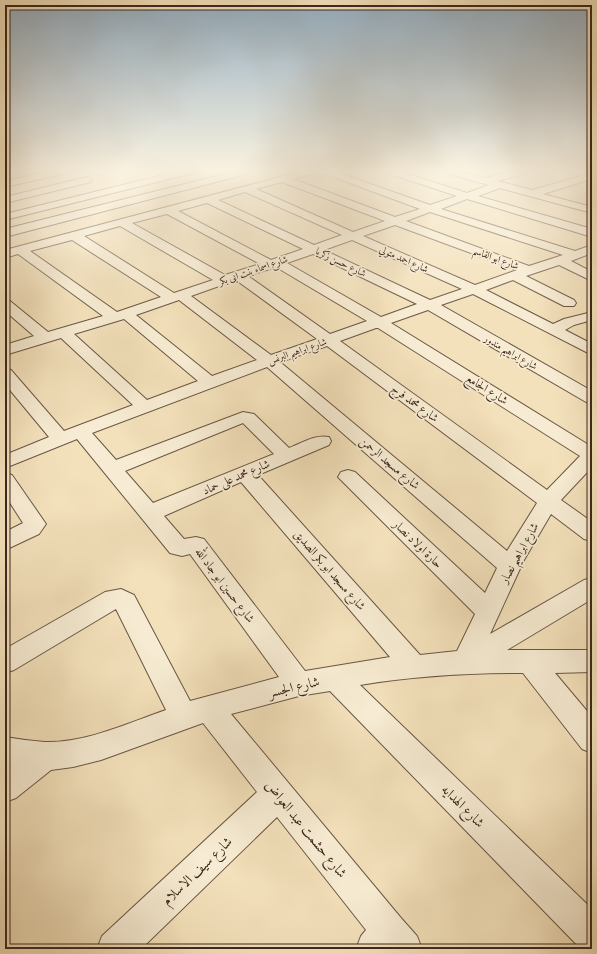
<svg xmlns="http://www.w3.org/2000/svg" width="597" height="954" font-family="Alegreya,Amiri,serif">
<rect width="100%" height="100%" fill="#f3e1bb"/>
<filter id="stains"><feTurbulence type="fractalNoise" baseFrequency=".005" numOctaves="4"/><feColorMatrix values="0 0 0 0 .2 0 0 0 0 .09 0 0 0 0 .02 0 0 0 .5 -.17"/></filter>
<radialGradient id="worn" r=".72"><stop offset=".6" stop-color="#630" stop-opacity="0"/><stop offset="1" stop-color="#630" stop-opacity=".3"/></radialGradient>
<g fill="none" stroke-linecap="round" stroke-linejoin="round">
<defs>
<path id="minor" d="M48,172H65L63,174L5,187V181Z
M175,172H191L189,174L5,220V214Z
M233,172H239L241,174L239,176L5,237V229Z
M299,172H314L312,174L293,179L395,217L420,209L325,174L323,172H336L430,205L457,196L390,174L388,172H402L467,193L489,185L449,174L447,172H462L485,178L511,172H527L525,174L497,181L532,190L592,173V179L543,194L592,207V213L500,188L478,196L592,229V237L467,199L441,209L575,251L592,245V253L571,261L592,272V281L559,265L526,276L574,300L576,303L574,306H564L513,280L486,290L553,324L564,319L592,312V320L574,325L565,330L592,344V355L473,294L441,305L592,391V403L586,402L428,310L391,323L592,447V467L561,500L592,522V541L584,539L551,514L524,560L490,634L584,580L592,578V599L507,650H592V672L555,673L592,717V753L582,749L523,673C468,673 414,676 360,685L592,909V949L579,947L330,691L299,696L231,714L401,918L417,936L422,949H356L361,936L366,930L277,817L141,949H97L102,936L257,792L203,723L101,760L73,767L51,770L16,798L5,802V768L9,765H5V737C18,739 32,741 45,742C86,743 128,723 166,710L116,609L14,670L5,673V649L105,592L121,589L134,595L190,701L279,677L190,554L182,556L170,553L77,439L5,468V455L49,437L5,384V368L11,370L64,431L133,405L61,338L5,355V345L34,336L5,311V300L10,301L48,332L103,316L18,254L5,258V250ZM282,182L385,221L353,232L256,189ZM245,192L342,235L314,245L218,200ZM207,203L303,249L271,260L178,211ZM430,212L563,255L529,266L406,221ZM167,214L260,264L225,275L132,223ZM395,225L517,270L475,285L363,236ZM120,226L213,280L174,293L84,236ZM72,240L161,297L117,312L30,251ZM352,240L462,289L430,300L324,250ZM313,254L417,304L381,317L287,263ZM276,267L367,321L330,334L248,276ZM236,280L317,339L271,355L191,296ZM179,300L257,360L212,376L136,315ZM124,319L198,381L147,400L74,334ZM376,328H378L580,456L547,490L340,341ZM327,346L537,503L507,551L280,362ZM267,367L497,568L485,593L355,472L348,470L341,472L338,477L475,614L457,651L420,655L258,475L329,445L331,441L329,437C315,434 302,443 289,448L254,414L243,412L116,460L92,433ZM243,423L274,454L153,503L125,471ZM241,482L390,657L305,671L204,539L196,537L184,539L164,516Z
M87,177L92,180L91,182L5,203V197Z
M5,473L12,475L46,524L39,534L5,550V532L23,523L5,495Z"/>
</defs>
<use href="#minor" stroke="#6a5644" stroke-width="2"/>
<use href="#minor" fill="#f7ecd3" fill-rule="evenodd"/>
</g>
<linearGradient id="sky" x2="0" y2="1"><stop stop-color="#93adc0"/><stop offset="0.56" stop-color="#faf2e0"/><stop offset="1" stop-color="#faf2e0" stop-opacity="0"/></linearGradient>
<rect width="597" height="305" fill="url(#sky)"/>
<g text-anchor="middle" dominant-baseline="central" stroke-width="3.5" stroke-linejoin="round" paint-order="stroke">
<g font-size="10" fill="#3c281d" stroke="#f7ecd3">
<text transform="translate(496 258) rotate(20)">شارع ابو القاسم</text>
<text transform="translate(404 259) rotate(24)">شارع احمد متولي</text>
<text transform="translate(341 262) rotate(26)">شارع حسن زكريا</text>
<text transform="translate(253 270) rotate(-19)">شارع اسماء بنت ابى بكر</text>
<text transform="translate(297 351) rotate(-19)">شارع ابراهيم البرنس</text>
<text transform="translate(511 352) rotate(30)">شارع ابراهيم مندور</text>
</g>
<g font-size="12" fill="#3c281d" stroke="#f7ecd3">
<text transform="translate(487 389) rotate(32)">شارع الجامع</text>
<text transform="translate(415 403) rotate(36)">شارع محمد فرج</text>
<text transform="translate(390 463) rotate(40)">شارع مسجد الرحمن</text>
<text transform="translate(236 477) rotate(-23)">شارع محمد على حماد</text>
<text transform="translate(418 544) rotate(44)">حارة اولاد نصار</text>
<text transform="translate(519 553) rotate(-61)">شارع ابراهيم نصار</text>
<text transform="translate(330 570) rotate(49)">شارع مسجد ابو بكر الصديق</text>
<text transform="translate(225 585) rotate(53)">شارع حسين ابو جاد الله</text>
</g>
<g font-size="14" fill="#3c281d" stroke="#f7ecd3">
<text transform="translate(294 687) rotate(-13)">شارع الجسر</text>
<text transform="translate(463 806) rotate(45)">شارع الهدايه</text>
<text transform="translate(306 829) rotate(51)">شارع حشمت عبد العواض</text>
<text transform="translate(197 871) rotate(-44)">شارع سيف الاسلام</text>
</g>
</g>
<rect width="597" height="954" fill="none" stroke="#f3e1bb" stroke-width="20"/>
<rect x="6" y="6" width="585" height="942" fill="none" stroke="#3c281d" stroke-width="2"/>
<rect x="10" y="10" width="577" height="934" fill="none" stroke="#3c281d"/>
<rect width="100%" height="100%" filter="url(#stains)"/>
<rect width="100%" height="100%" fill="url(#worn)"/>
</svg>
